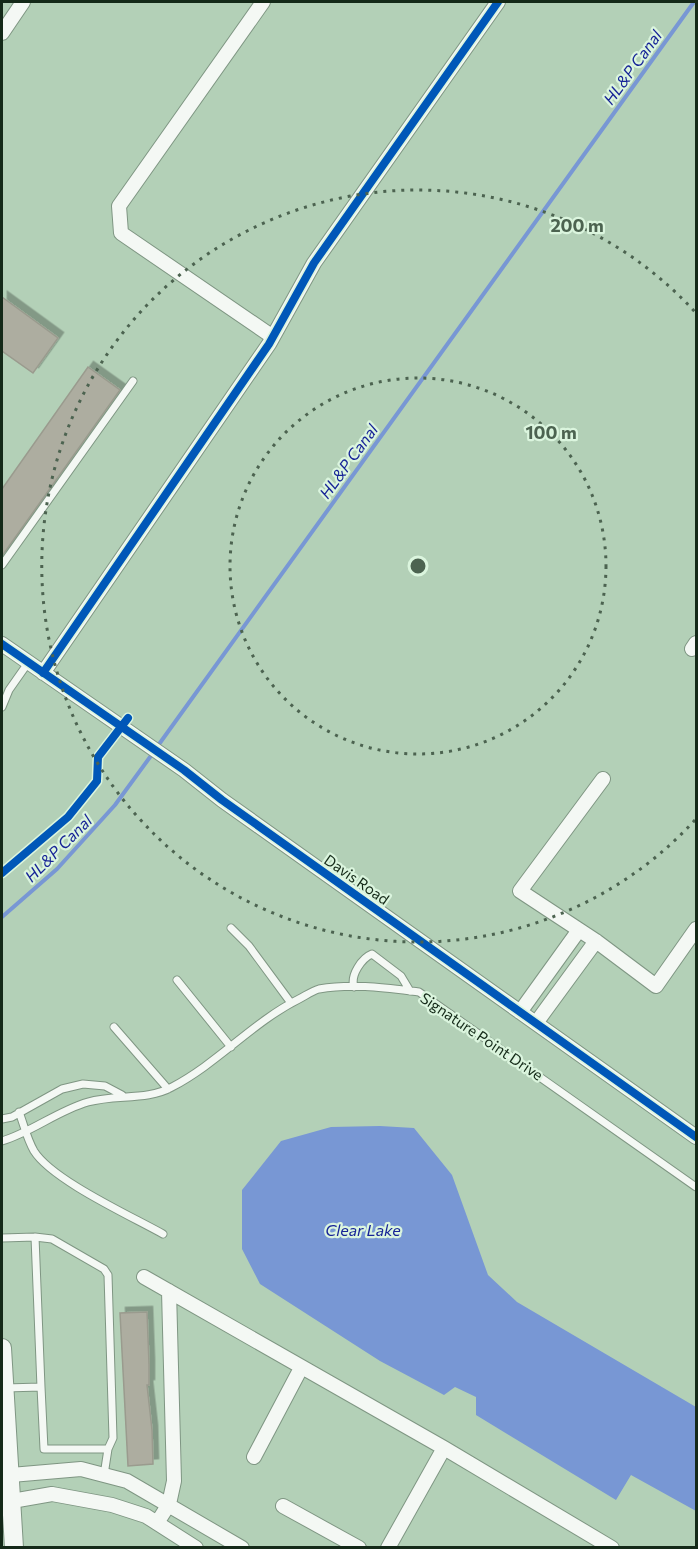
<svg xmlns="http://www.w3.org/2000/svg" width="698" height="1549" font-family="Commissioner,sans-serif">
<defs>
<filter id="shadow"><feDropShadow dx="5.5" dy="-5.5" stdDeviation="0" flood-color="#0004"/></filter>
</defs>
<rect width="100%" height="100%" fill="#b3d0b7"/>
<path fill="#7897d4" d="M380,1126L414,1128L452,1175L488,1275L517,1302L696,1407V1511L631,1475L616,1500L476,1415V1397L455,1387L444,1395L380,1361L260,1284L242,1249V1190L281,1141L331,1127Z"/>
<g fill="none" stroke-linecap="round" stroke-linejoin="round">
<path stroke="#7897d4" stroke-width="4" d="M157,747L694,2
M2,917L57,869L115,805L153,753"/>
</g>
<path fill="#adada0" stroke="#9a9b8e" stroke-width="1.5" filter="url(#shadow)" d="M2,297L58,338L33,373L2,351Z
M88,367L120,390L2,556V489Z
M147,1312L149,1364V1385H147L152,1430L153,1464L128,1466L120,1313Z"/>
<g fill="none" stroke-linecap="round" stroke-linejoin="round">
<defs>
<path id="service" d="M2,565L133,381
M2,707L9,690L28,663
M231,928L249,946L291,1003
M177,980L231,1047
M354,987C350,975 362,958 372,954L401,976L410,991
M114,1027L168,1089
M19,1112C24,1125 27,1139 34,1151C52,1180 131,1216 163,1234
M2,1119L12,1117L62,1089L83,1084L105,1086L122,1095
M2,1141C32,1132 57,1111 88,1102C116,1094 147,1101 172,1087C218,1063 253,1022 299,999C305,996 312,991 319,989C353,983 386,988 419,992L696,1187
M35,1237L52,1239L104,1269L108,1275L113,1438L108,1449
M2,1238L35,1237L41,1387L5,1388
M41,1387L44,1449H108L104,1475"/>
<path id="minor" d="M263,2L119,206L121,233L273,337
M2,33L23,2
M2,644L184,770L222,800L696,1137
M692,649L696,643
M43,673L269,344L314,263L498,2
M603,779L520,891L596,941L656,986L696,929
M520,1012L579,930
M536,1023L596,941
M144,1277L444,1448L612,1548
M254,1457L301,1368
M2,1479L11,1475L81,1469L127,1481L242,1548
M2,1497L12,1501L52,1494L112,1505L146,1516L196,1548
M283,1506L359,1548
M157,1523L169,1504L174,1481L169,1291
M388,1548L444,1448"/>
<path id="secondary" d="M2,1348L14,1548"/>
</defs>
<use href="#service" stroke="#7f9683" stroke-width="9"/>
<use href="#minor" stroke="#7f9683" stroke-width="16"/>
<use href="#secondary" stroke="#7f9683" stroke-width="20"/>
<use href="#service" stroke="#f4f8f4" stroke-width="7"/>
<use href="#minor" stroke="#f4f8f4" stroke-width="14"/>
<use href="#secondary" stroke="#f4f8f4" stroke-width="18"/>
<defs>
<path id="cycleway" d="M2,644L184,770L222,800L696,1137
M43,673L269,344L314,263L498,2
M2,873L68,817L97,781L98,757L128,718"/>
</defs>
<use href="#cycleway" stroke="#dbf5de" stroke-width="11"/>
<use href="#cycleway" stroke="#0057b8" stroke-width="8"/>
</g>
<g fill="none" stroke="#4c6350" stroke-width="3" stroke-dasharray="3 6">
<circle cx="418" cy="566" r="188"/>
<path d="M695 820A376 376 0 1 1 695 312"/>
</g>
<g text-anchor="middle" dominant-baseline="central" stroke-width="4.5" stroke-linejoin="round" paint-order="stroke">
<g font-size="15" fill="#142918" stroke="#dbf5de">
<text transform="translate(357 879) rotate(35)">Davis Road</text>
<text transform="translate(482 1036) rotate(34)">Signature Point Drive</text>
</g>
<g font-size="16" font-style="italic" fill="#172497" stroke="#dbf5de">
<text transform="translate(632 67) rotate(-54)">HL&amp;P Canal</text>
<text transform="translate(348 461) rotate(-54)">HL&amp;P Canal</text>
<text transform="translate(58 848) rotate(-45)">HL&amp;P Canal</text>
<text x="363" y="1229">Clear Lake</text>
</g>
</g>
<circle cx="418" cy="566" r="9" fill="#4c6350" stroke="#dbf5de" stroke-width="3"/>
<g font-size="18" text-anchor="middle" font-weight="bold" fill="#4c6350" stroke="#dbf5de" stroke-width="4.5" stroke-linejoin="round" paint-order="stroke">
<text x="577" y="232">200 m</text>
<text x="551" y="439">100 m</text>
</g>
<rect width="698" height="1549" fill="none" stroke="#142918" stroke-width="6"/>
</svg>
